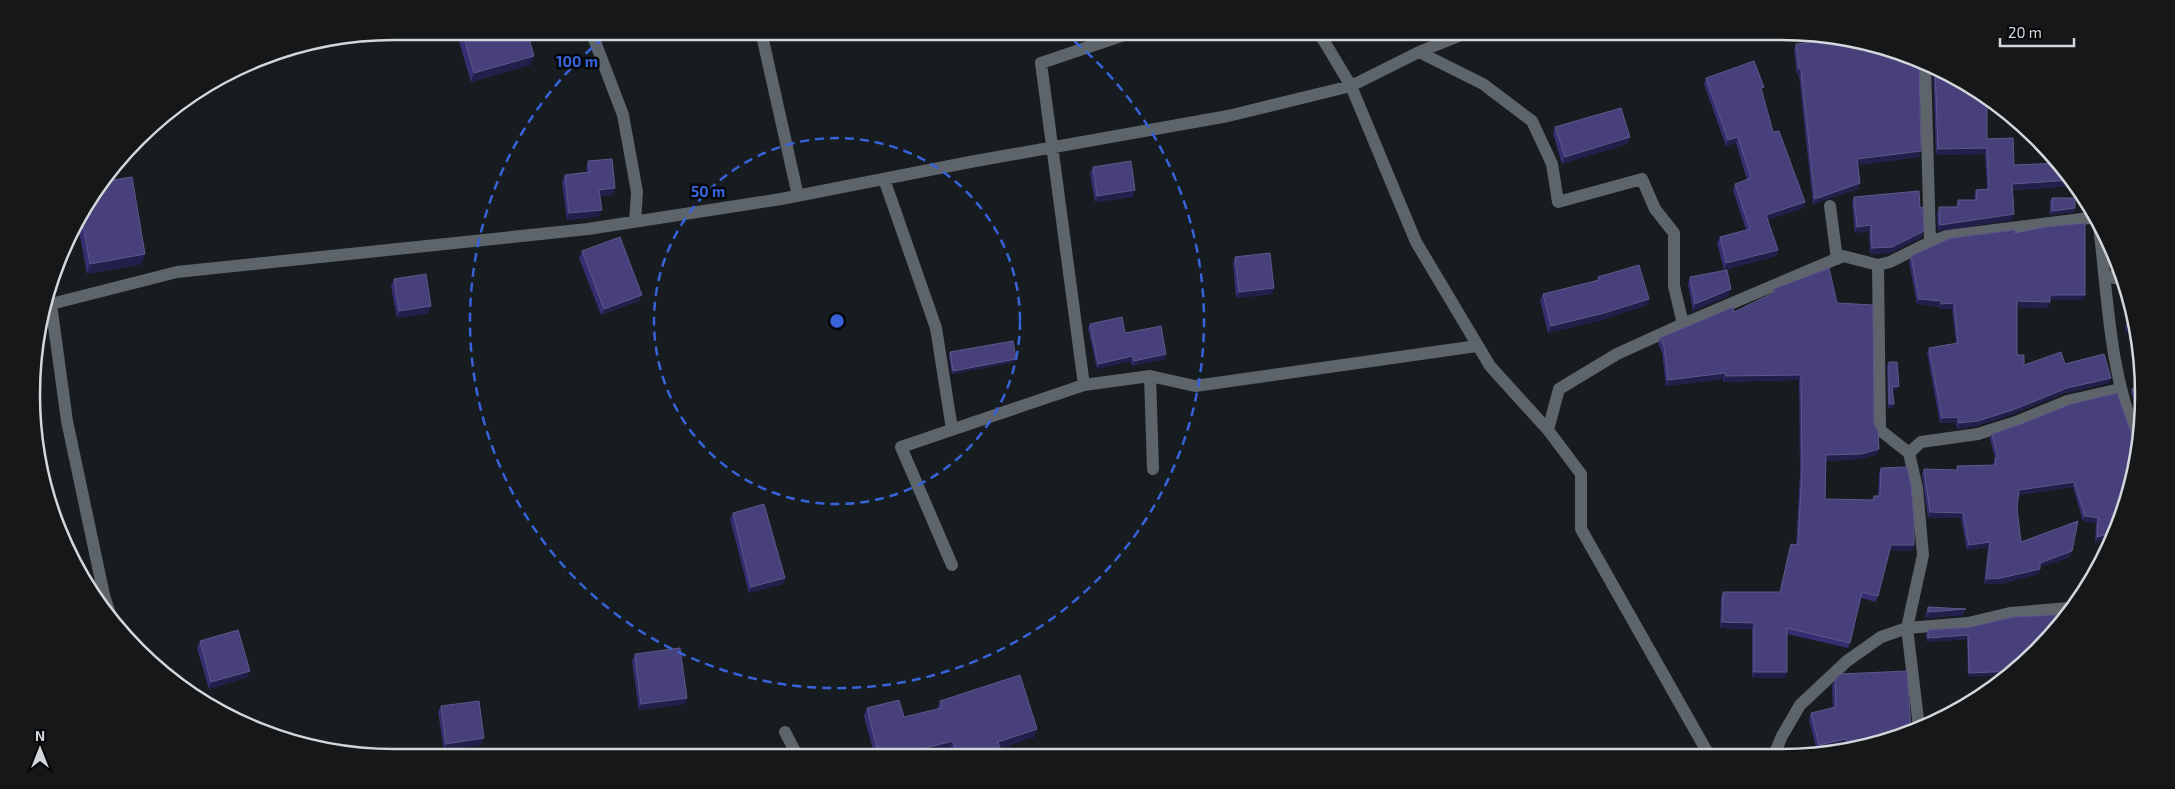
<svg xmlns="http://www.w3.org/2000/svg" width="2175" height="789" font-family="'Exo 2',sans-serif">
<rect width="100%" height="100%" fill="#161c20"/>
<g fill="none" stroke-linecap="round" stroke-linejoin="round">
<path stroke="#5d646a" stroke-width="12" d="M591,31L623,115L637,192L635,222
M761,31L798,196
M1136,31L1041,63L1084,385L1150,376L1153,469
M1318,31L1351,86L1416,242L1490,366L1548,430
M1419,52L1483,84L1532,121L1552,164L1558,202L1642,179L1655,209L1674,233V286L1683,324
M884,179L936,328L952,429
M1830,206L1837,259
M2098,218C2108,294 2108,371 2139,443
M1930,242L1947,236L2097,217
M1878,265L1880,430L1909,453L1921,442L1978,434L2016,422L2067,401L2120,389
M2105,276L2125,280
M1150,376L1195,386L1477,346
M1909,453L1917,488L1923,555L1907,628L1919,727
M952,565L901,447L1084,385
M112,620L104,595L67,421L51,304L177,272L588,229L781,199L970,162L1228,116L1351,86L1419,52L1471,31
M785,732L798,757
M1709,755L1581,529V474L1548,430L1559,389L1617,354L1683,324L1843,256L1878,265L1890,262L1930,242L1925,63"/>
<path stroke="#5d646a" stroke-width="12" d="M1774,755L1782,736L1800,705L1847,661L1881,637L1907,628L1968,623L2010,613L2069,608"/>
</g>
<path fill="#362e70" d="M456,31H527L534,56L530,65L471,82Z
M1569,31H1603L1571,40Z
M1796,44L1919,157L1857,165L1860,183L1858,189L1813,204L1799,75H1797L1794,50Z
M1933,66L1941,69L1987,139L2014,165L2060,163L2075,186L2012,190V220L1938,231L1937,213L1939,207H1956L1958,200H1975L1974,196L1976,190L1987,189L1985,154L1936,155Z
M1706,78L1762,91L1773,132L1805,202L1803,208L1767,220L1778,250L1776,256L1724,270L1717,243L1720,237L1746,230L1733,190L1735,184L1747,180L1736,143L1726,146L1704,84Z
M1555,127L1630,137L1627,144L1562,164L1553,133Z
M588,161L613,195L600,196L599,216L567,220L562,182L565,175L587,172L586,168Z
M1093,167L1133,197L1095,202L1090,173Z
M101,182L142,264L87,274L77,220Z
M1854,197L1922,237L1890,253L1870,254L1869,231L1855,233L1852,203Z
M2052,198L2074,212L2050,215V201Z
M2015,233L2085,295L2083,300H2050L2048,308L2017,307V355L2024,365L2065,364L2111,378L2109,383L2065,393L2013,414L1976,426L1957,429L1956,422L1940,423L1927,353L1929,348L1956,343L1952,309H1939V307L1917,304L1909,262L1911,256Z
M582,251L639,301L601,315L579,258Z
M1235,257L1272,294L1236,298L1233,263Z
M1598,277L1649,299L1647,305L1601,320L1548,333L1540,300L1543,294L1597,281Z
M1690,277L1728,296L1693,311L1688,284Z
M394,279L431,306L428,313L397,318L391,286Z
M1774,289L1837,303L1874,424L1877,454L1859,459L1826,461L1825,499L1872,500L1874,496H1878L1879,474L1881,468L1914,545L1912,551L1890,550L1876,602L1861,598L1850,643L1848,648L1787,634L1785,678H1752V629L1720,628L1721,598L1723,592H1780L1789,549L1791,544L1796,545L1800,474L1799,380L1723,382V379L1666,386L1662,352L1658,344L1660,338L1734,312L1773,293Z
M2129,299L2138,334L2125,332Z
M1090,324L1166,354L1165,359L1132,366L1131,361L1097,369L1088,328Z
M950,352L1016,359L1015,362L952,374L949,356Z
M1889,362L1899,386L1897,389L1892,390L1894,404L1893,407L1888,408L1887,366Z
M2132,389L2143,418L2141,428L2131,392Z
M1992,434L2138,451L2095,543L2096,523L2083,521L2073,487L2018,495L2017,508L2021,542L2070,557L2040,567L2038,574L1999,584H1984L1988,547L1967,550L1961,518H1928L1922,474L1924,469L1956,470L1957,466L1994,465L1993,463L1995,459L1990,439Z
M733,513L785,578L783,584L749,593L730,519Z
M1928,607L1963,615L1926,618V613Z
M2013,617L1968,677L1967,639L1927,642L1926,635L1928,630L1971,627Z
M200,641L250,671L247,677L209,689L197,648Z
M635,654L687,698L685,704L639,710L632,661Z
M1835,680L1911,729L1844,750V745L1817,752L1809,719L1811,713L1833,708L1832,686Z
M940,701L1037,729L1034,737L1000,748L1002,756L953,757L950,749L919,757H875L864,716L867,708L904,717L937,709Z
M441,706L481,745L444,750L438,712Z"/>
<path fill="#221f4b" d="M1581,31H1603L1571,40L1574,33Z
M534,56L530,65L471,82L474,73Z
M1799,69H1801L1799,75H1797Z
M1630,137L1627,144L1562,164L1565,157Z
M1738,137L1736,143L1726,146L1728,140Z
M1987,148L1985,154L1936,155L1938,149Z
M1921,151L1919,157L1855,165L1857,159Z
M2072,180L2075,186L2009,190L2012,184Z
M1860,183L1858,189L1813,204L1815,199Z
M615,188L613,195L597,197L599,190Z
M1135,190L1133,197L1095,202L1097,196Z
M1805,202L1803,208L1763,221L1766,215Z
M2075,208L2074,212L2050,215L2052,211Z
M602,210L599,216L567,220L569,213Z
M2014,214L2012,220L1938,231L1940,225Z
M1871,225L1869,231L1855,233L1857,227Z
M1924,231L1922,237L1890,253L1870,254L1872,248Z
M1778,250L1776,256L1724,270L1726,263Z
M145,254L142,264L87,274L90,264Z
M1274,288L1272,294L1236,298L1239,292Z
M1731,289L1728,296L1693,311L1695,304Z
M642,295L639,301L601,315L604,309Z
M2050,295H2085L2083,300H2048Z
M1649,299L1647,305L1601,320L1548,333L1551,326Z
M1919,299L1941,301L1939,307L1917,304Z
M2017,301L2050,302L2048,308L2015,307Z
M1954,303L1952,309H1939L1941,304Z
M431,306L428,313L397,318L399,311Z
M2127,327L2136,329L2138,334L2125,332Z
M1166,354L1165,359L1132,366L1134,361Z
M1133,356L1131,361L1097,369L1098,364Z
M1016,359L1015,362L952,374L953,371Z
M1725,373L1723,379L1666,386L1668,380Z
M1801,375L1799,380L1723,382L1726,376Z
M2111,378L2109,383L2065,393L2013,414L1976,426L1957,429L1959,423L2067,388Z
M1899,386L1897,389L1891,390L1892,387Z
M1889,404H1894L1893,407L1888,408Z
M1958,417L1956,422L1940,423L1942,418Z
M1879,449L1877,454L1859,459L1824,461L1826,455Z
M2074,482L2073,487L2017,495L2019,490Z
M1930,512L1963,513L1961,518H1928Z
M2085,516L2098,518L2096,523L2083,521Z
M2113,533L2111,538L2095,543L2097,537Z
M1990,542L1988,547L1967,550L1969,545Z
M1891,545H1914L1912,551L1889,550Z
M2072,551L2070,557L2038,568L2040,563Z
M2040,569L2038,574L1999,584H1984L1986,579Z
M785,578L783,584L749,593L751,587Z
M1966,609L1963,615L1926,618L1928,612Z
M1722,622L1754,623L1752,629L1720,628Z
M1968,635L1967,639L1927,642L1928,638Z
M250,671L247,677L209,689L211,682Z
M2015,671L2008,675L1968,677L1969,673Z
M1754,672H1787L1785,678H1752Z
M687,698L685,704L639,710L641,704Z
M1037,729L1034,737L996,750L998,742Z
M484,738L481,745L444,750L446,744Z
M1846,739L1844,745L1817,752L1819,745Z
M953,741L950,749L919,757H889Z
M965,752L964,756L957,757L958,755Z"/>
<path fill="#47407b" stroke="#5d588a" d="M462,31H527L534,56L474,73Z
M1573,31H1581L1574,33Z
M1841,39L1874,44L1919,60L1921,151L1857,159L1860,183L1815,199L1801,69H1799L1796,44Z
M1754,61L1764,87L1761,88L1773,132L1779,131L1805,202L1766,215L1778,250L1726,263L1720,237L1750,229L1735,184L1751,178L1738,137L1728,140L1706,78Z
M1935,67L1941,69L1983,95V98H1987V139L2013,138L2014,165L2060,163L2072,180L2012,184L2014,214L1940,225L1939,207H1958V200H1977L1976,190L1989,189L1987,148L1938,149Z
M1621,108L1630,137L1565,157L1555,127Z
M612,159L615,188L599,190L602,210L569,213L565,175L590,172L588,161Z
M1131,161L1135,190L1097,196L1093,167Z
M132,177L145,254L90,264L81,214L101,182Z
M1919,191L1920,208L1923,207L1924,231L1892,247L1872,248L1871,225L1857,227L1854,197Z
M2052,198H2075V208L2052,211Z
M2085,223V295H2050V302L2017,301V355H2024V365L2061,352L2065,364L2104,354L2111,378L2067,388L2015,409L1978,421L1959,423L1958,417L1942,418L1929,348L1958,343L1954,303L1941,304V301L1919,299L1911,256L1951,238L2015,230V233L2045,227Z
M620,237L642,295L604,309L582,251Z
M1270,253L1274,288L1239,292L1235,257Z
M1639,265L1649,299L1604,313L1551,326L1543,294L1599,280L1598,277Z
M1829,268L1837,303L1873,305L1874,424L1878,431L1879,449L1861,454L1826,455L1825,499L1874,500V496H1880L1881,468L1907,467L1911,484L1914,520V545H1891L1878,596L1862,592L1850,643L1787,628V672H1754V623L1722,622L1723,592H1780L1791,544L1798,545L1802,469L1801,375L1726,376L1725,373L1668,380L1664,346L1660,338L1733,307L1734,312L1775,292L1774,289Z
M1727,270L1731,289L1695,304L1690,277Z
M426,274L431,306L399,311L394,279Z
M2130,302L2136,329L2127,327Z
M1122,317L1125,333L1161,326L1166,354L1134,361L1133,356L1098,364L1090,324Z
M1013,341L1016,359L953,371L950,352Z
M1889,362H1897L1899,386L1892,387L1894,404H1889Z
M2142,386L2143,418L2142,423L2132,389Z
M2117,393L2138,451L2134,474H2133L2131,488L2113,533L2097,537L2098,518L2085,516L2074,482L2019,490L2017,508L2021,542L2078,521L2072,551L2040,563V569L2001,578L1986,579L1990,542L1969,545L1963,513L1930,512L1924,469L1958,470L1957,466L1996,465L1995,458H1998L1992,434L2021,424L2071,404Z
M764,504L785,578L751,587L733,513Z
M1928,607L1966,609L1928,612Z
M2055,615V626L2020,667L2015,671L1969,673L1968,635L1928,638V630L1971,627L2013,617Z
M238,630L250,671L211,682L200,641Z
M680,648L687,698L641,704L635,654Z
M1907,671L1911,729L1847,749L1846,739L1819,745L1811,713L1836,707L1835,680L1840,674Z
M1020,675L1037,729L998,742L1002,756H967L965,752L958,755L953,741L889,757H879L867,708L899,700L904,717L942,708L940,701Z
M479,701L484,738L446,744L441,706Z"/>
<g fill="none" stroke="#3863d8" stroke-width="2.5" stroke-dasharray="9 6">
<circle cx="837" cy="321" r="183"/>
<path d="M1063 32A367 367 0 1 1 611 32"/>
</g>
<path d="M0 0H2175V789H0ZM394 40H1781A354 354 0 0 1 2135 394V395A354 354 0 0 1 1781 749H394A354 354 0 0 1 40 395V394A354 354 0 0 1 394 40Z" fill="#151719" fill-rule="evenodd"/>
<path fill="none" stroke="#d3d7da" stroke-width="2.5" d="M394 40H1781A354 354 0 0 1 2135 394V395A354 354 0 0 1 1781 749H394A354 354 0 0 1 40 395V394A354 354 0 0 1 394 40Z"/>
<circle cx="837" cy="321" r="8" fill="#3863d8" stroke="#050608" stroke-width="2.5"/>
<g font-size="15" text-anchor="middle" font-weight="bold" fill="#3863d8" stroke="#050608" stroke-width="5" stroke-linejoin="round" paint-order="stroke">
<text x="577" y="67">100 m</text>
<text x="708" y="197">50 m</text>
</g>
<g transform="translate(40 749)" stroke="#050608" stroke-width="4" paint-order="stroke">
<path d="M0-4L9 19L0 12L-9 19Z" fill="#d3d7da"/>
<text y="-8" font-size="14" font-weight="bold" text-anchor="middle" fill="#d3d7da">N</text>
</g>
<path d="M2000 38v8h74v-8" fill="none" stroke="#d3d7da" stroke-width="2.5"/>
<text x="2008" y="38" font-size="15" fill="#d3d7da" stroke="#050608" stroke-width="4" paint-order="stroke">20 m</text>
</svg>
